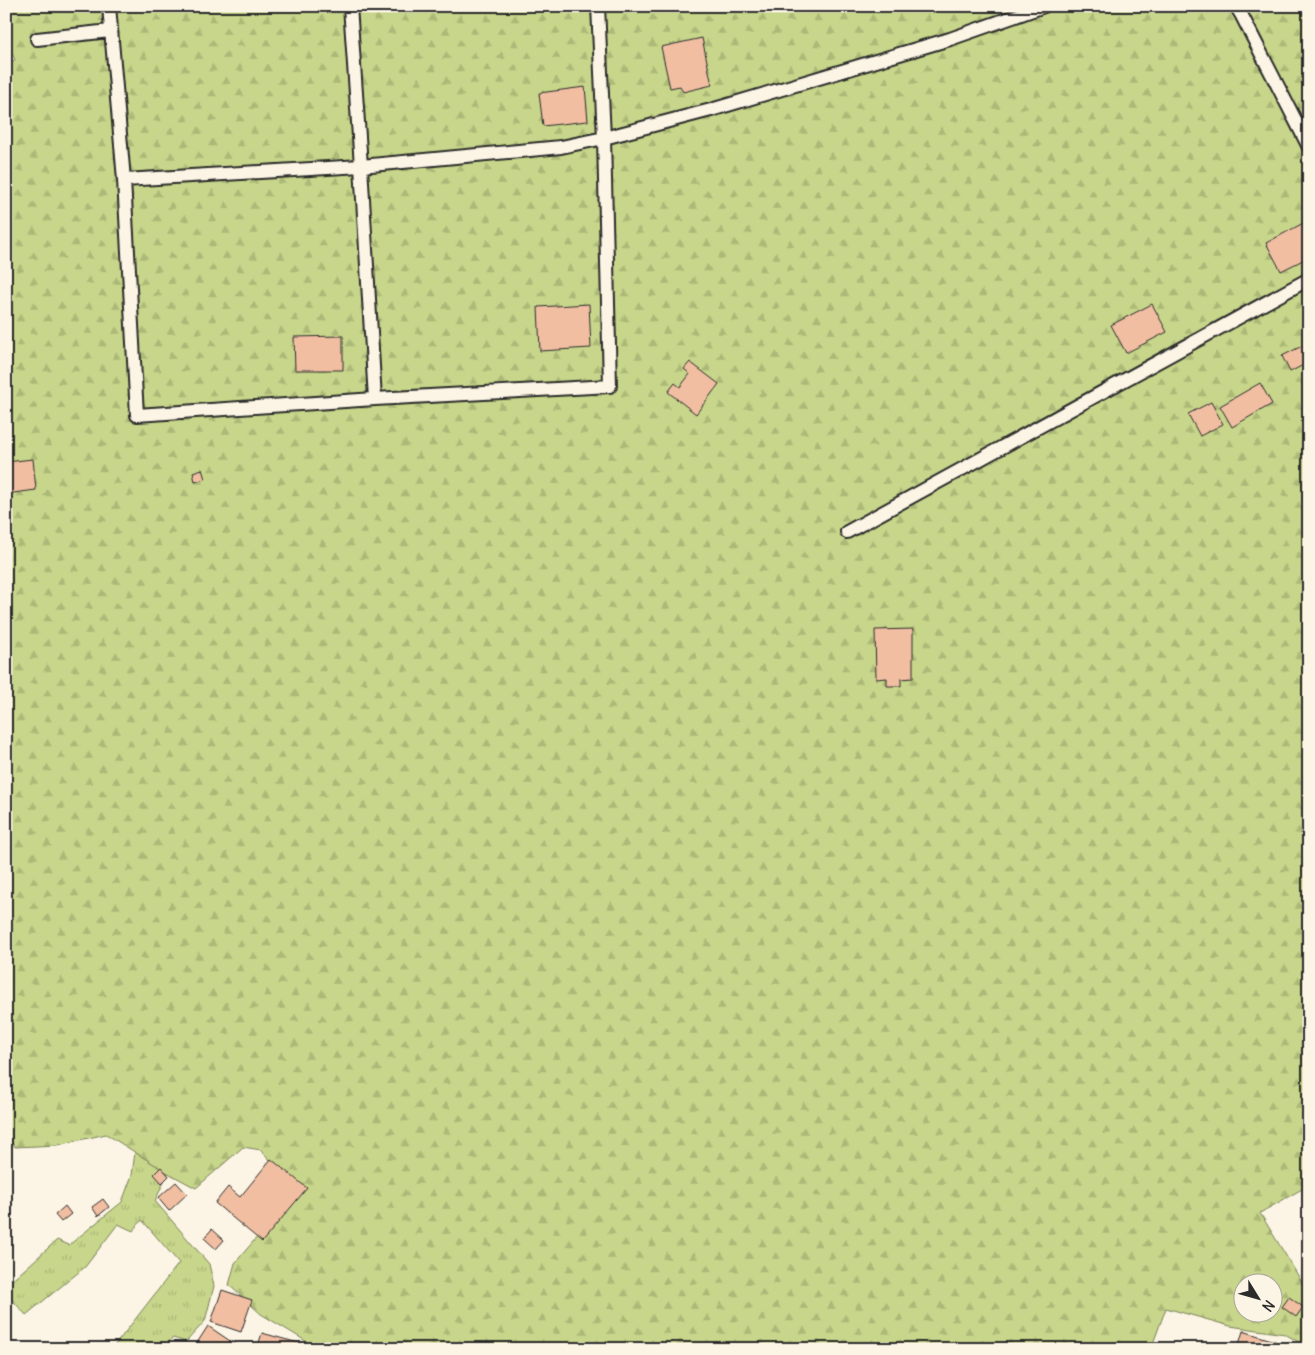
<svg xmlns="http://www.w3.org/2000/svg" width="1315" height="1355" font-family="Delius,sans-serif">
<defs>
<pattern id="grass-tufts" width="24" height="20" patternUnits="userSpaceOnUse" patternTransform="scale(1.25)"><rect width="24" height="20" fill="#c7d68a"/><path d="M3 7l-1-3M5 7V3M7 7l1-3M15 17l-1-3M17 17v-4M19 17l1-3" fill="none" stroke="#abb877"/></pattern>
<pattern id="forest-firs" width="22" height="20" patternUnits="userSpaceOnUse" patternTransform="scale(1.25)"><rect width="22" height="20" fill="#c7d68a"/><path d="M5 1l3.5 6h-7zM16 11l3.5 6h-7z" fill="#abb877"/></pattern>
</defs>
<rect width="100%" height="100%" fill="#fcf5e5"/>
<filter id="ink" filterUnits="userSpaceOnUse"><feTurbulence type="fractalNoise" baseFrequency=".02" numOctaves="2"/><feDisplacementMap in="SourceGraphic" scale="10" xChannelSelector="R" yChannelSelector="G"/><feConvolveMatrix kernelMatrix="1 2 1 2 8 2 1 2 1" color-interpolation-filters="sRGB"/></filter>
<g filter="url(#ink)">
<path fill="url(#grass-tufts)" stroke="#79805a" d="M135,1152L168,1173L155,1201L209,1264L214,1286L205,1321L186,1342L173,1338L160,1349H112L179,1263L142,1220L133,1231L118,1224L85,1267L26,1315L6,1293V1286L57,1240L69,1245L122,1202L132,1175Z"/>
<path fill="url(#forest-firs)" stroke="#79805a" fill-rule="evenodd" d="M6,6H1309V1185L1260,1213L1302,1282L1309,1301V1348L1285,1334L1230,1326L1166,1308L1151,1349H319L261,1314L229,1285L235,1263L297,1190L261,1150L243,1147L196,1188L168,1173L106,1134L58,1145L15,1147L6,1135V64L15,60L6,39ZM1242,1282H1272V1312H1242Z"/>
<path fill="#f1bea2" stroke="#2b2b2b" d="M702,38L712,85L683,92L680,86L670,88L661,47Z
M585,87L588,121L543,126L539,93Z
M1309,220V257L1281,271L1266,243Z
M589,304L591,348L540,351L538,307Z
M1152,304L1167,332L1126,353L1111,325Z
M343,336V370H295L294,337Z
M1306,344L1309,349V362L1290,372L1282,356Z
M690,362L719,384L696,414L668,392L675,383L680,387L690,374L684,369Z
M1260,383L1272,404L1232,427L1220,406Z
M1211,402L1223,424L1200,436L1188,414Z
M33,459L36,490L6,494V462Z
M202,469L205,479L195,482L193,472Z
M913,629V678L901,679V686H887V678L876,679L875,630Z
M271,1159L307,1188L262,1242L215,1203L228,1187L240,1197Z
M161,1167L169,1176L162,1183L154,1174Z
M176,1182L187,1194L169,1211L158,1198Z
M103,1199L109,1207L98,1216L92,1207Z
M65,1206L71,1214L61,1222L55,1215Z
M212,1229L224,1240L216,1249L204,1238Z
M222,1290L252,1300L241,1332L211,1322Z
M1289,1297L1303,1307L1296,1317L1282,1307Z
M208,1326L242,1349H193Z
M1243,1331L1278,1342L1276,1349H1247V1347L1239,1344Z
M262,1333L320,1349H257Z"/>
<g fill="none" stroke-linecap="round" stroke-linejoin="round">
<defs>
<path id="service" d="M109,6L124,180L137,415L375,399L610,386L604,138L598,6
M350,6L361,166L375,399
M1236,6L1242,16L1309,147
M37,39L110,31
M124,180L361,166L561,147L604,138L711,110L950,39L1044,6
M847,532L1309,279"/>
</defs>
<use href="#service" stroke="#2b2b2b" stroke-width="16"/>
<use href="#service" stroke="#fcf5e5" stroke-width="12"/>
</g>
</g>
<rect width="1315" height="1355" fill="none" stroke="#fcf5e5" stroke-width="25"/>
<rect x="12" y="12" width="1290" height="1330" fill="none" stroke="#2b2b2b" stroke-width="2" filter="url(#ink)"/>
<g transform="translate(1258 1298) rotate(127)"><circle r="24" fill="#fcf5e5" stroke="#a8a49b"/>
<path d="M0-4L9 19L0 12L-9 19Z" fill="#2b2b2b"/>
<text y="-8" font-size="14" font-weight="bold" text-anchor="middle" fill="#2b2b2b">N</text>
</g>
</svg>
